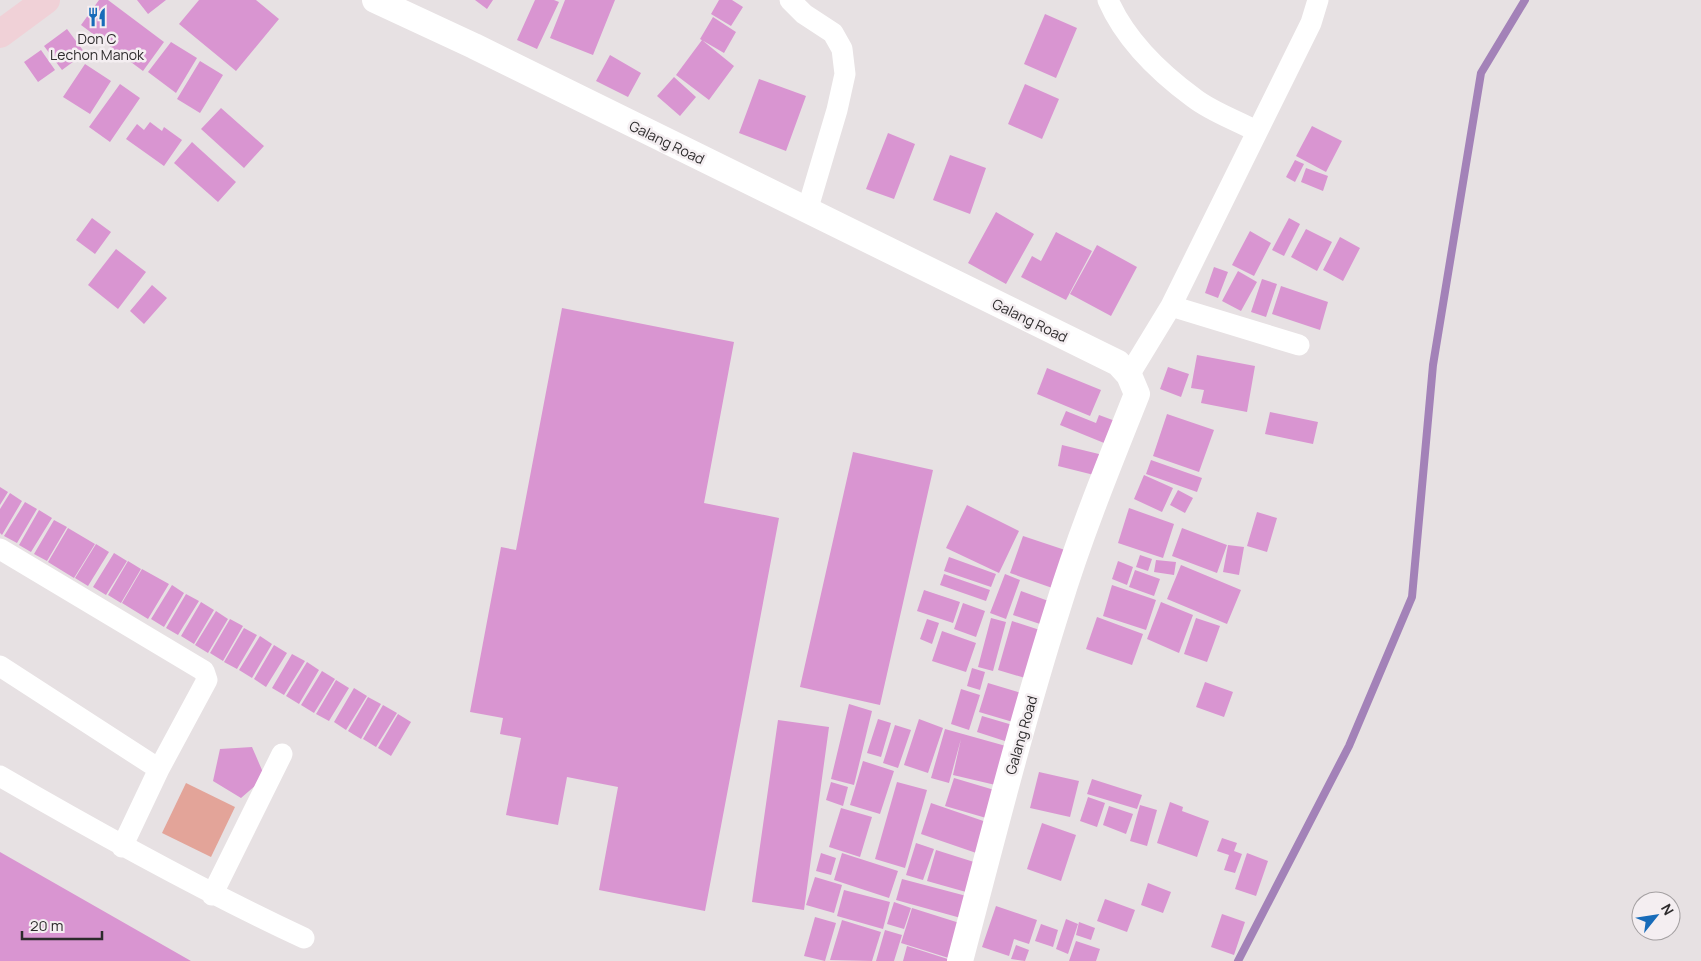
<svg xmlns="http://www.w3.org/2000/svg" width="1701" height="961" font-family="Manrope,sans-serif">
<rect width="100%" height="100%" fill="#e7e1e3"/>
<path fill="#e3a499" d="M186,783L235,807L211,857L162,833Z"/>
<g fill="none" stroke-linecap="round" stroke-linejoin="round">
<path stroke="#a382b8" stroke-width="8" d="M1238,961L1349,746L1412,597L1433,365L1481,73L1525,0"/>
</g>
<path fill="#d995d1" d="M99,0H108L164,42L143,71L81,25Z
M137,0H166L148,14Z
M199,0H256L279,19L236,71L179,24Z
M475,0H493L487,9Z
M535,0H554L559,2L537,49L517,40Z
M565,0H615L593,55L550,38Z
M719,0H732L743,7L731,26L711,14Z
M1045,14L1077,28L1056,78L1024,64Z
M713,17L736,32L724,53L700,39Z
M67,29L85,53L62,70L44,46Z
M702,40L734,66L709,100L676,75Z
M171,42L197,58L176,93L148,72Z
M41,50L55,70L38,82L24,62Z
M610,55L641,73L628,97L596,81Z
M200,61L223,75L200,113L177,99Z
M85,64L111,81L90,114L63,97Z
M674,77L696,97L680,116L657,96Z
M759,79L806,96L786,151L739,133Z
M120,84L140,98L110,142L89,127Z
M1025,84L1059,99L1042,139L1008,124Z
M221,108L264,146L244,168L201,129Z
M150,122L162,131L164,127L182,140L164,166L126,139L137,124L144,130Z
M1312,126L1342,141L1326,172L1296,156Z
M888,133L915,144L894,199L866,189Z
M192,142L236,182L218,202L174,163Z
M950,155L986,168L970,214L933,200Z
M1295,160L1304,164L1295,182L1286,177Z
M1306,168L1328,176L1323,191L1301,182Z
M996,212L1034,234L1006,284L968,263Z
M92,218L111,232L95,254L76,240Z
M1289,218L1300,224L1284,256L1272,250Z
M1306,229L1332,242L1317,271L1291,257Z
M1250,231L1271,243L1254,276L1232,265Z
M1056,232L1092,251L1066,300L1021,277L1032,256L1041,261Z
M1340,237L1360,248L1343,281L1323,270Z
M1097,245L1137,267L1111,316L1070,294Z
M116,249L146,272L118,309L88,285Z
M1214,267L1228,272L1218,298L1205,293Z
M1238,271L1257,282L1241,311L1222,301Z
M1262,279L1277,284L1266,317L1251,312Z
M152,285L167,298L144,324L130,311Z
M1281,286L1328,302L1320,330L1272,314Z
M562,308L734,342L704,503L779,518L705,911L599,890L618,787L567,777L558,825L506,815L521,738L500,734L503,718L470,712L501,547L516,550Z
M1197,355L1255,366L1247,412L1201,403L1204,390L1191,388Z
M1168,367L1189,374L1181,397L1160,389Z
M1047,368L1101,390L1090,416L1037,394Z
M1066,411L1096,423L1099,415L1118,422L1109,445L1060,425Z
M1270,412L1318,422L1313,444L1265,434Z
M1167,414L1214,430L1199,472L1153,456Z
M1062,445L1103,455L1098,476L1058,466Z
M853,452L933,470L880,705L800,687Z
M1151,460L1202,478L1197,492L1146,474Z
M1144,475L1173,488L1162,512L1134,499Z
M0,487L8,492L0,505Z
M1178,490L1193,498L1185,513L1170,505Z
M10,493L22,501L2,535L0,533V509Z
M25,502L37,509L17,543L4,536Z
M967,505L1019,531L999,573L946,548Z
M1129,508L1174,524L1163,558L1118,543Z
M39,510L52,518L31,552L19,545Z
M1257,512L1277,518L1267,552L1247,546Z
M54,520L67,527L47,561L34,554Z
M68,528L95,544L74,578L48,562Z
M1182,528L1227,545L1217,573L1172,556Z
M1023,536L1071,552L1058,590L1010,573Z
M96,544L109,552L88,586L75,578Z
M1228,545L1244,547L1239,575L1223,572Z
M114,553L127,561L106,595L93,587Z
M1140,555L1152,559L1148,571L1136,567Z
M949,557L996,574L991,587L944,571Z
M1156,560L1176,562L1174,575L1154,572Z
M128,561L141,569L121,603L108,595Z
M1118,561L1133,567L1127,585L1112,579Z
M1181,565L1241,590L1227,624L1167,599Z
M142,569L169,584L148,619L122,603Z
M1135,570L1160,579L1154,596L1129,587Z
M944,574L990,590L986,601L940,585Z
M1005,574L1020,580L1006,619L990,613Z
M172,585L184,593L164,627L151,619Z
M1112,585L1156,600L1146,630L1103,616Z
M924,590L960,602L953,623L917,611Z
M1021,591L1054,603L1046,626L1013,615Z
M186,594L199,601L178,635L166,628Z
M201,602L214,610L194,644L181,636Z
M1161,602L1193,615L1179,653L1147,639Z
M963,603L985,611L976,637L954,629Z
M216,611L228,619L208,653L195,645Z
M1097,617L1143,634L1132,665L1086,649Z
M991,618L1006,622L993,671L978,667Z
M1196,618L1220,626L1207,662L1184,654Z
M230,619L243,626L223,661L210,653Z
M927,619L939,623L932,644L920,639Z
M1012,621L1049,633L1035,681L998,670Z
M244,628L257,635L237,669L224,662Z
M942,631L976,643L966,672L932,661Z
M260,636L272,644L252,678L239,670Z
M274,645L287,653L266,687L254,679Z
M292,654L305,661L284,695L272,688Z
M307,662L319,670L299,704L286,696Z
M972,668L985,672L980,690L967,686Z
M322,671L335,679L314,713L301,705Z
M336,680L349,688L329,721L316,714Z
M1205,682L1233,692L1224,717L1196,707Z
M988,683L1028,695L1020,724L979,712Z
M354,688L367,696L346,730L334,722Z
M961,689L980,695L969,730L951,724Z
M368,697L381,704L361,739L348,731Z
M849,704L872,711L854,785L831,779Z
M383,705L397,713L376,747L363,739Z
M398,714L411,722L391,756L378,748Z
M982,716L1016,726L1011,743L977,732Z
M878,719L891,723L881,757L867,753Z
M919,719L943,728L928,773L904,765Z
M778,720L829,727L804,910L752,902Z
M895,725L911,730L898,768L883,763Z
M945,729L1013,748L1004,787L953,775L961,739L949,783L931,778Z
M252,747L265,777L241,798L213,781L220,749Z
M863,761L894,771L880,814L850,805Z
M1039,772L1079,781L1070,817L1030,808Z
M954,778L1001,792L993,820L945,806Z
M1092,779L1142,795L1137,809L1087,794Z
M831,782L848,787L843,806L826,800Z
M897,782L927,790L905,868L875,859Z
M1088,797L1105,803L1097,827L1080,821Z
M1170,802L1183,807L1182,811L1209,821L1197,857L1157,843Z
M931,803L995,825L985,856L921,834Z
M1140,805L1157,810L1147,846L1130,841Z
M1109,806L1133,814L1126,834L1103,825Z
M841,808L872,817L860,857L829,847Z
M1042,823L1076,835L1061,881L1027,869Z
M1222,838L1237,843L1234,851L1242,854L1235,873L1224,870L1229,855L1217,851Z
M916,843L934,849L923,880L906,875Z
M936,850L974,862L966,892L927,881Z
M0,852L191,961H0Z
M821,853L836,858L831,875L816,871Z
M842,853L898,871L889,898L834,880Z
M1247,853L1268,861L1256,896L1235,889Z
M815,877L842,885L834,913L806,905Z
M902,879L974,898L968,920L896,900Z
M1148,883L1171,892L1163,913L1141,905Z
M844,890L890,902L883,929L837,916Z
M1105,899L1135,910L1127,932L1097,921Z
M894,902L911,908L904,929L887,924Z
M996,906L1037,920L1029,944L1014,939L1009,956L982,947Z
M912,908L969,926L958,961L901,943Z
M1222,914L1245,922L1234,955L1211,947Z
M815,917L836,923L825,961L804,956Z
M1066,919L1078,924L1068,954L1056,949Z
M842,920L881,932L872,961L830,960Z
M1079,922L1095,928L1091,940L1076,935Z
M1041,924L1058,930L1053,947L1035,941Z
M885,930L902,935L894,961H876Z
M1076,941L1100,949L1096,961H1069Z
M1016,945L1029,950L1025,961L1011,959Z
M907,946L954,961H903Z"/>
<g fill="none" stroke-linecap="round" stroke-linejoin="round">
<path stroke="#fff" stroke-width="21" d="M790,0L804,14L833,33L842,49L845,74L837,110L807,211
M1108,0C1125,39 1160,73 1194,98C1212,112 1236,120 1256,131
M1171,306L1299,345
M1129,375L1171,306L1311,23L1318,0
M0,549L204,671L207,680L159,769L122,847
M0,666L159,769
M0,776C100,834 199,889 304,938
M212,895L282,754"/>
<path stroke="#fff" stroke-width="26" d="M375,0L474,46L1118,363L1129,375L1137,394C1109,464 1080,535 1058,607C1021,724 991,843 960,961"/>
<path stroke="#f0d1d7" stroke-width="28" d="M0,34L46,0"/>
</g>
<defs>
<symbol id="restaurant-bare" viewBox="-9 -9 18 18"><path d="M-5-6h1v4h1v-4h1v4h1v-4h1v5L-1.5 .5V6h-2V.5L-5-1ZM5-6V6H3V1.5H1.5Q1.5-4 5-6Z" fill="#176bb9" stroke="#f4eef1" stroke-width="2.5" paint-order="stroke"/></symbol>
</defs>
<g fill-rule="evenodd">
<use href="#restaurant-bare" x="83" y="3" width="28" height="28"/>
</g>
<g text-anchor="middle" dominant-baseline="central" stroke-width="5" stroke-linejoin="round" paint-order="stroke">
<g font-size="14" fill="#2d2b2c" stroke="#f4eef1">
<text x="97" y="38">Don C<tspan x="97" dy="16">Lechon Manok</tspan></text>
</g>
<g font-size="14" fill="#2d2b2c" stroke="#f4eef1">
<text transform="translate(667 142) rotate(26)">Galang Road</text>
<text transform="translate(1030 320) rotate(26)">Galang Road</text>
<text transform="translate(1021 735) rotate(-74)">Galang Road</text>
</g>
</g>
<g transform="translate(1656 916) rotate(60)"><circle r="24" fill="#f4eef1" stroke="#a4a0a2"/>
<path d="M0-4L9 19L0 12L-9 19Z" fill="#176bb9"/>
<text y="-8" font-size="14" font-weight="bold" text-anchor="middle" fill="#2d2b2c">N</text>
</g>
<path d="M22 931v8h80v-8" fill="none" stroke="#2d2b2c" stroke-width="2.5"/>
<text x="30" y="931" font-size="15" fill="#2d2b2c" stroke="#f4eef1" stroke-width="4" paint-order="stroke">20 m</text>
</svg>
